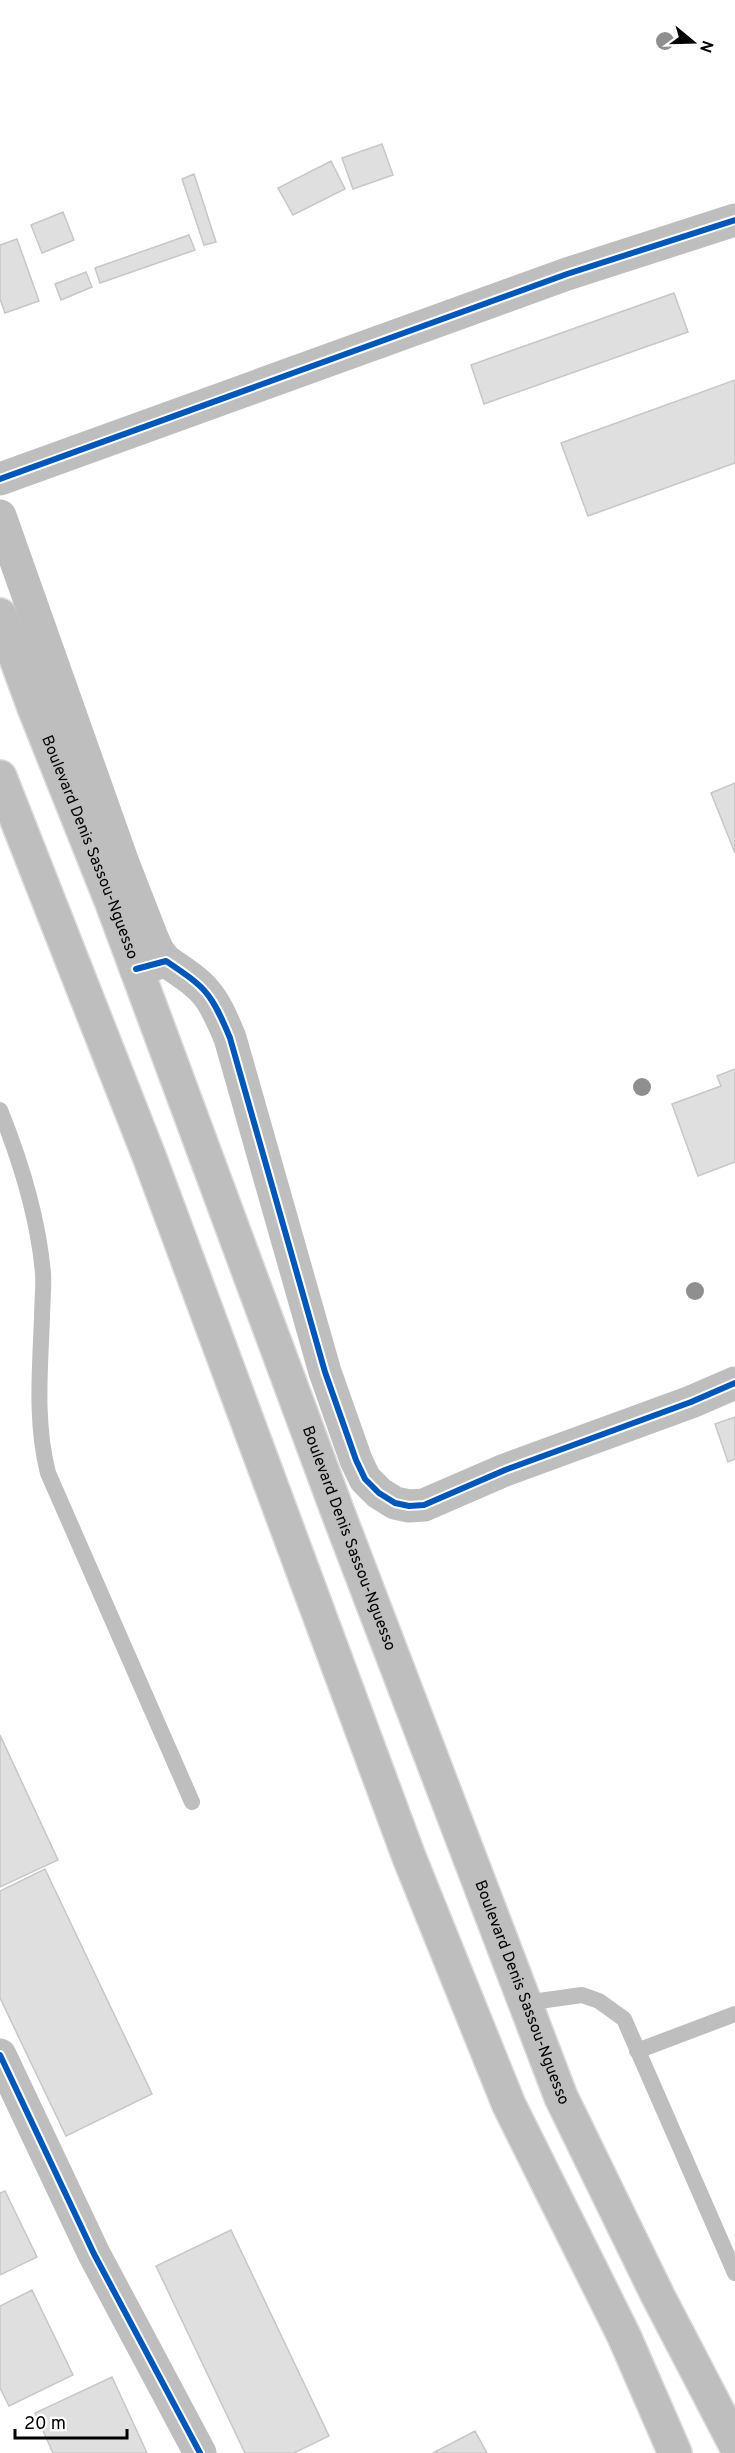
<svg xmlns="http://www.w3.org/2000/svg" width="735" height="2453" font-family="Overpass,sans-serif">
<rect width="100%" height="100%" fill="#fff"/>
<path fill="#dfdfdf" stroke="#c7c7c7" stroke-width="1.5" d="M382,144L393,175L353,189L342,158Z
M331,161L345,189L293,215L278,188Z
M194,174L216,242L204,245L182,179Z
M63,212L74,240L42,253L31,225Z
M189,235L195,250L100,283L95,268Z
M17,239L39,301L5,313L0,299V245Z
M86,272L92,287L61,300L55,284Z
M674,293L688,332L484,404L471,365Z
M735,380V463L588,516L561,443Z
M735,783V853L711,793Z
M735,1069V1162L698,1176L672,1104L721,1086L717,1076Z
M735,1417V1459L728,1462L715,1424Z
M0,1735L58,1860L0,1887Z
M45,1869L152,2094L66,2136L0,1998V1891Z
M5,2191L37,2257L0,2275V2193Z
M231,2230L329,2436L294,2453H245L156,2266Z
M32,2290L73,2375L9,2406L0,2388V2306Z
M112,2377L147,2453H53L35,2413Z
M475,2431L487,2453H433Z"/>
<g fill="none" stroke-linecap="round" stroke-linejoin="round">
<defs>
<g id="primary">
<path id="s1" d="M0,615L35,710L112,903L337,1510L561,2097L658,2296L735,2444"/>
<path d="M0,777L149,1156L409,1857L509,2105L624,2336L675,2453"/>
</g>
</defs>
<use href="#primary" stroke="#dbdbdb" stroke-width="36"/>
<path stroke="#bebebe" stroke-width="16" d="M0,1110C21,1162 38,1217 43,1273C44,1288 42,1303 42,1318C40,1370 35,1422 48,1473L192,1802
M525,2003L582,1995L599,2001L624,2019L735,2273
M637,2051L735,2014"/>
<path stroke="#bebebe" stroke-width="33" d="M0,479L567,274L735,220
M0,516L123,863L151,935L158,951L166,961
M136,969L166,961C206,988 211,992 230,1038L325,1372L356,1460L365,1479L379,1493L395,1503L409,1506L424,1505L505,1470L691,1402L735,1383
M0,2055L94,2254L200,2453"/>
<use href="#primary" stroke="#bebebe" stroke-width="33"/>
<defs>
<path id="cycleway" d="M0,479L567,274L735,220
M136,969L166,961C206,988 211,992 230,1038L325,1372L356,1460L365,1479L379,1493L395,1503L409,1506L424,1505L505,1470L691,1402L735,1383
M0,2055L94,2254L200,2453"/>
</defs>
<use href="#cycleway" stroke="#fff" stroke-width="10"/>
<use href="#cycleway" stroke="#0057b8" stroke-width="6"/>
</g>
<g fill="#8f8f8f">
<circle cx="665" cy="41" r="9"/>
<circle cx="642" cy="1087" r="9"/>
<circle cx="695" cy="1291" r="9"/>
</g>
<g text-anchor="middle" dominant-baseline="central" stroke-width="4.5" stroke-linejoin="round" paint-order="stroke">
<g font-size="16" fill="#000" stroke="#fff">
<text stroke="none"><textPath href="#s1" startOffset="249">Boulevard Denis Sassou-Nguesso</textPath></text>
<text stroke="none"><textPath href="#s1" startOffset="987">Boulevard Denis Sassou-Nguesso</textPath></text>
<text stroke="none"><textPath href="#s1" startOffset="1473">Boulevard Denis Sassou-Nguesso</textPath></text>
</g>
</g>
<g transform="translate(693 42) rotate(109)" stroke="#ffffff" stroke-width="4.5" paint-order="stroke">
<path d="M0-4.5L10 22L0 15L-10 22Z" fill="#000000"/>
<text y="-9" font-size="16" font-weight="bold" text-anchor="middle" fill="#000000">N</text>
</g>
<path d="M15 2429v9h112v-9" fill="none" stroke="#000000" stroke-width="3"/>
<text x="24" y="2429" font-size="18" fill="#000000" stroke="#ffffff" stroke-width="4.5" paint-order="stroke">20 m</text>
</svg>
